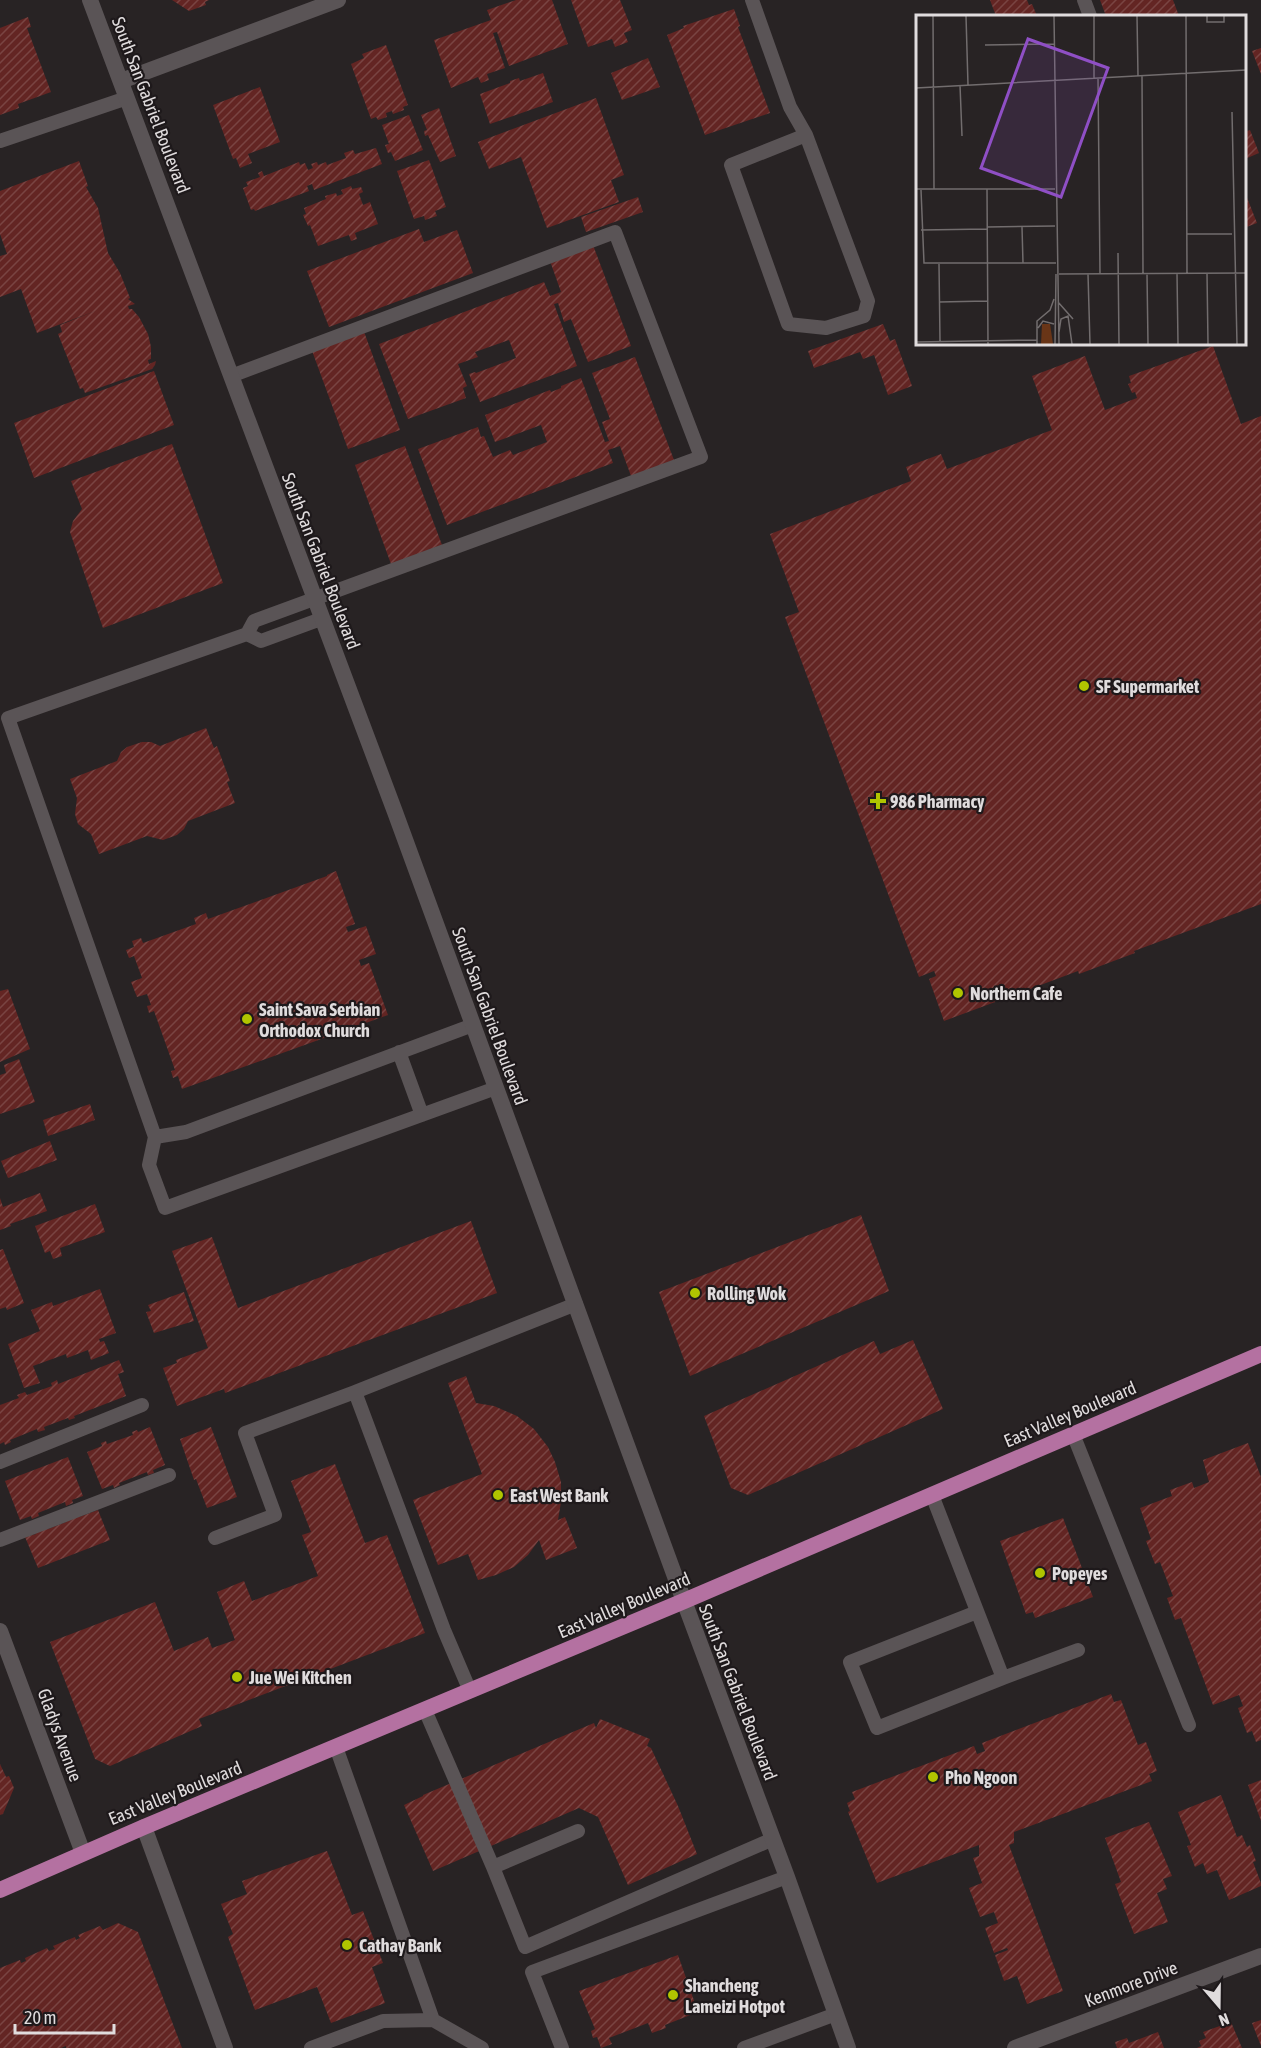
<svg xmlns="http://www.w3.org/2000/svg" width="1261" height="2048" font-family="'Asap Condensed',sans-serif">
<defs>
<pattern id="building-hatch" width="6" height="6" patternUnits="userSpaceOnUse" patternTransform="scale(1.5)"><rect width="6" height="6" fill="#632523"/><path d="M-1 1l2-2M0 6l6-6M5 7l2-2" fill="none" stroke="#794442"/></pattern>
</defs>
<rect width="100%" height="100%" fill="#282324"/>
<path fill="url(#building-hatch)" d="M172,0H209L205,2L206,5L189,11Z
M516,0H552L568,44L509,66L497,32L493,33L505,68L487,74L489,80L481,83L478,77L451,88L434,40L491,20L487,10Z
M571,0H620L632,30L624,33L628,42L615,47L612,39L588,47Z
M990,0H1027L1029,5L1032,4L1037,16H996Z
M1100,0H1173L1179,16H1106Z
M734,9L740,26L738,27L770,113L705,135L667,35L684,28L683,26Z
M28,17L31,27L27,28L51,92L18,104L19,108L0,115V28Z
M386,45L408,105L403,107L404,110L393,114L392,111L386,113L387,117L378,120L376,117L371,119L351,64L364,58L362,54Z
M1261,48V74L1252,51Z
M648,58L660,87L622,100L611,73Z
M543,73L553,102L490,124L480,94L510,83V81L519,78L520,81Z
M260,87L280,142L248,154L252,163L240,168L236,158L233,159L213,105Z
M596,98L624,175L611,180L619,202L547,228L521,157L489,169L478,142Z
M439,108L456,156L440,162L428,135L425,136L424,131L427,130L421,115Z
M409,115L423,150L395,161L391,152L388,153L385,145L389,144L382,125Z
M1250,130L1259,153L1245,159L1244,132Z
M376,148L382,164L314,190L312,184L307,186L309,191L255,211L254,209L251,210L243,188L248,186L246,182L260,177L258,173L262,171L264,176L299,162L300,165L305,163L308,170L313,168L311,164L317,162L318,165L326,162L327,165L346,158L344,153L353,150L355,154Z
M429,160L446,207L435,211L437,216L425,220L424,216L414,219L397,171Z
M79,161L88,186L86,187L98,208L108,253L120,273L130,298L128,299L135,304L128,306L129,309H132L139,317L148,334L151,347V359L148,360L149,364L156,361L155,365L152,369L85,393L83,388L80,389L58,334L62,332L60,325L98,310L37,333L21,289L0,297V256L7,254L0,234V191Z
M351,186L352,189L361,187L363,192L359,194L363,205L370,202L378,224L355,233L357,239L351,241L349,235L318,246L310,225L308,226L303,215L306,214L304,208L326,199L325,196L336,193L337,196L343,194L341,190Z
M1244,190L1257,223L1244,228Z
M638,197L643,212L586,232L581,217Z
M419,229L424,242L457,230L473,273L329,327L307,271Z
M593,245L631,346L588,362L571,319L564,322L558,303L554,304L577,366L480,402L469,374L475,372L476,373L516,358L509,340L475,352L478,357L458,364L467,386L463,388L466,398L408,419L379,344L544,282L550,296L561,292L550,261Z
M883,324L890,341L895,339L912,386L888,395L874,355L863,359L860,352L814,368L808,351Z
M363,329L400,430L348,449L311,348Z
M1213,346L1241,424L1261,416V904L1134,951L1135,953L1079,974L1078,971L944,1021L929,979L936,976L934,971L919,977L785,617L799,612L770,534L911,481L906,467L941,454L947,469L1052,430L1032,376L1085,356L1105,410L1137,398L1135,392L1132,393L1128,384L1131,383L1129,376Z
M635,357L674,460L631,476L620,446L608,450L613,463L447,525L418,449L478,427L481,437L484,436L493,457L510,450L513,455L547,442L541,425L495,442L485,415L550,390L551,392L561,388V386L581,378L605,442L609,441L602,422L610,419L592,373Z
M154,371L174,425L34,478L14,423Z
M172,444L223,583L103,628L70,532L73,521L82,509L71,481Z
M405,446L442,545L391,564L355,465Z
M206,728L214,748L217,746L230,781L227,782L235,803L188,821L184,829L177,835L163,840L147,836L99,854L91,834L78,824L75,814L77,798L70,779L117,761L121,752L127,747L142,742H151L160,746Z
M336,871L355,924L346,927L348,932L366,926L376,954L359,960L361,966L369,963L388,1015L182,1089L178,1076L173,1078L171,1071L175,1070L154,1011L149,1013L147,1006L151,1005L147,994L137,997L131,982L142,978L134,956L129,958L126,950L134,947L132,941L141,938L143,943L196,924L194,918L206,913L208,919L327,876V875Z
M8,989L30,1049L0,1062V991Z
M19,1059L35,1102L0,1114V1075L6,1073L4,1065Z
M90,1104L95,1120L48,1136L43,1120Z
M50,1141L57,1160L8,1178L1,1161Z
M40,1193L47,1211L10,1224L11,1226L0,1230V1198L3,1207Z
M95,1204L105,1232L60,1248L62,1256L53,1259L50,1251L45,1253L35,1226Z
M861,1215L889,1291L690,1376L659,1292Z
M471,1221L497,1293L225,1393L224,1389L177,1406L163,1368L177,1363L176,1360L208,1348L172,1251L212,1237L238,1308Z
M3,1249L24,1303L7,1310L6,1307L0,1309V1250Z
M100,1289L116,1333L99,1339L100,1342L104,1341L109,1353L91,1360L88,1350L67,1358L66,1354L33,1366L40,1383L24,1388L8,1344L40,1331L31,1310L52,1302L53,1306Z
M184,1292L194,1321L154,1333L146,1312L151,1311L148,1305Z
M913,1340L943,1409L748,1495L731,1488L704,1416L874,1341L880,1354Z
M119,1360L124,1372L118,1374L126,1396L74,1416L75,1418L69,1420L68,1418L44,1427L45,1430L38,1432L37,1429L10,1440L11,1442L5,1445L4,1442L0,1444V1405L19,1398L17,1395L25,1392L27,1395L52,1386L51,1383L57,1380L58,1384Z
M466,1376L476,1403L494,1406L517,1416L534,1429L548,1447L555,1462L561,1482V1502L558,1520L565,1517L577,1548L546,1560L539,1540L528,1555L514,1567L496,1575L478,1580L468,1554L438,1565L413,1500L482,1474L448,1383Z
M150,1427L165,1465L153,1470L154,1473L148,1475L147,1472L119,1483L120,1485L114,1488L113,1485L102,1489L87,1452L102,1446L101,1443L106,1441L107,1444L133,1435L132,1432L137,1430L138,1432Z
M211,1427L237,1497L207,1508L196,1479L194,1480L180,1439Z
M1248,1443L1261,1477V1740L1256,1742L1252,1731L1247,1733L1238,1708L1243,1706L1239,1695L1213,1705L1181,1618L1175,1620L1167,1598L1173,1596L1160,1562L1155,1564L1146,1541L1151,1539L1140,1508L1172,1496L1170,1490L1192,1482L1194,1488L1209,1482L1203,1460Z
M68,1457L83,1496L72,1500L73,1503L66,1506L65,1502L38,1513L39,1516L32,1519L31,1516L20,1520L5,1481Z
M335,1464L365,1543L387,1535L425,1633L199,1719L202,1726L110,1766L95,1759L50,1642L155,1602L174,1651L208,1637L212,1648L235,1640L217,1592L244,1581L252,1601L318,1576L302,1535L311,1532L291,1481Z
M98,1510L110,1540L38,1568L25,1537L36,1534L34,1531L47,1525L48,1529L66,1522L65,1519L78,1514L79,1517Z
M1063,1518L1093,1597L1035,1618L1033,1612L1026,1614L1000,1541Z
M1111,1694L1114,1702L1121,1700L1138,1745L1146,1742L1157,1771L1149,1774L1152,1781L1014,1832V1843L1009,1845L1063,1991L1027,2004L1017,1976L1004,1981L995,1955L1008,1950L1007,1948L994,1953L985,1928L998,1923L994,1912L980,1917L969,1888L982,1883L991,1907L973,1858L979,1856V1845L877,1883L848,1812L850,1811L847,1803L855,1799L852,1792L974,1746L977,1754L985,1751L982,1743Z
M600,1719L650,1739L647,1746L651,1748L678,1806L697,1854L628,1885L598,1817L579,1808L433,1871L404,1805L423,1796V1795L594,1723L596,1728Z
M0,1764L6,1777L9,1776L14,1788L3,1814L0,1815Z
M1261,1780V1821L1248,1785Z
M1221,1795L1237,1837L1242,1835L1247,1847L1250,1845L1256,1861L1253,1862L1261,1883V1886L1229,1900L1217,1870L1207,1874L1203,1863L1195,1867L1187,1846L1191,1845L1178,1812Z
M1149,1822L1172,1876L1163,1879L1167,1889L1157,1893L1168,1922L1134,1934L1115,1884L1121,1882L1105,1838Z
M327,1851L352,1915L363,1911L383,1963L372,1967L385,2003L331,2023L317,1987L255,2010L228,1937L233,1934L221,1904L247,1894L242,1881Z
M118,1923L138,1932L182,2048H66V2046L61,2048H0V1968L20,1960L21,1963L26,1961L25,1958L47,1948L49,1951L55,1949L53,1946L75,1937L76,1940L80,1938L78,1935L100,1926L103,1930Z
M678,1955L698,2012L665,2025L666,2028L652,2033L648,2023L609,2038L612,2044L601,2048L597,2037L593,2038L591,2031L595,2029L579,1991Z
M1261,2020V2046L1252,2023Z
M1231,2022L1242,2048H1197L1201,2046L1199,2041L1206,2038L1203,2032Z
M1158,2032L1164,2048H1117L1115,2042L1127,2038L1129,2043Z"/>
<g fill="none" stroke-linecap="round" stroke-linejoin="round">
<path stroke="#5a5456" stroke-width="14" d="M752,0L790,107L806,135L868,301L864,316L826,328L788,324L731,165L806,135
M1084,0L1090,16
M0,141L127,98
M231,376L615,232L701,457L254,621L247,634L8,718L155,1137L149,1165L165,1208L496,1088
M247,634L261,641L321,619
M399,1052L422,1115
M155,1137L186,1132L473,1025
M1073,1434L1189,1725
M0,1462L142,1405
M932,1495L1003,1678L877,1728L850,1662L977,1612
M215,1538L275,1515L245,1433L355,1392
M0,1540L169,1475
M1003,1678L1078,1650
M470,1691L444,1630L355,1392L576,1304
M425,1710L493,1867L525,1947L773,1839
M336,1747L433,2020
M493,1867L578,1831
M311,2048L383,2021L433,2020L482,2048
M562,2048L532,1972L787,1877
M744,2048L836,2014"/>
<path stroke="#5a5456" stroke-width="16" d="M121,81L338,0
M0,1631L83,1853
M144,1827L225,2048
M1015,2048L1261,1956"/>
<path stroke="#5a5456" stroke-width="16" d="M90,0L395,812L684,1601L787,1877L848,2048"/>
<path stroke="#b471a1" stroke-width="16" d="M0,1890L144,1827L684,1601L1261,1354"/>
</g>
<g fill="#b0c500" stroke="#1e191b" stroke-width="2">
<circle cx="1084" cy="686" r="6"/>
<path d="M875 792h6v6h6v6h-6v6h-6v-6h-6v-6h6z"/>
<circle cx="958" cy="993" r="6"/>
<circle cx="247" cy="1019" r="6"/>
<circle cx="695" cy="1293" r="6"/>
<circle cx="498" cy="1495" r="6"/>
<circle cx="1040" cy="1573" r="6"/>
<circle cx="237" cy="1677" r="6"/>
<circle cx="933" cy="1777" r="6"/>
<circle cx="347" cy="1945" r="6"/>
<circle cx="673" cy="1995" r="6"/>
</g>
<g text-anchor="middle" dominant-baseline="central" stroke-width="4.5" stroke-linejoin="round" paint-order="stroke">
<g font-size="18" fill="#e0dcdd" stroke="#1e191b">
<text transform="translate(151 105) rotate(69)">South San Gabriel Boulevard</text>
<text transform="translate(321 561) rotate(69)">South San Gabriel Boulevard</text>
<text transform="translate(490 1016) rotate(70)">South San Gabriel Boulevard</text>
<text transform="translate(1070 1414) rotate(-23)">East Valley Boulevard</text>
<text transform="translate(624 1605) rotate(-23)">East Valley Boulevard</text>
<text transform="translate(738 1692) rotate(69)">South San Gabriel Boulevard</text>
<text transform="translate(60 1735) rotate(70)">Gladys Avenue</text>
<text transform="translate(175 1793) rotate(-22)">East Valley Boulevard</text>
<text transform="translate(1131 1984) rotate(-21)">Kenmore Drive</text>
</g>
<g font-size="18" font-weight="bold" fill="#e0dcdd" stroke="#1e191b" text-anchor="start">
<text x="1096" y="686">SF Supermarket</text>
<text x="890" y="801">986 Pharmacy</text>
<text x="970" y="993">Northern Cafe</text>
<text x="259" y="1009">Saint Sava Serbian<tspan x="259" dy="21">Orthodox Church</tspan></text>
<text x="707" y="1293">Rolling Wok</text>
<text x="510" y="1495">East West Bank</text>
<text x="1052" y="1573">Popeyes</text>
<text x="249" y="1677">Jue Wei Kitchen</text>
<text x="945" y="1777">Pho Ngoon</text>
<text x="359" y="1945">Cathay Bank</text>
<text x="685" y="1985">Shancheng<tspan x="685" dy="21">Lameizi Hotpot</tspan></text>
</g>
</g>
<g transform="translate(916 15)">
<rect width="330" height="330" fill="#282324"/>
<path d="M126,309H134L137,329H125Z" fill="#693517"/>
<path fill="none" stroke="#726d6e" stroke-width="1.5" d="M17,1L18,174M50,1L52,70M138,1L143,329M178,1V63M221,1L222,61M270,1L271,258M291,1V7H308V1M69,30L138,29M226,60L227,258M182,63L184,259M44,70L46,121M0,73L330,55M316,97L321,329M0,174H139M71,174L72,329M5,175L8,248H140M71,212L139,211M106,212L107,248M5,215L71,214M271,219H316M202,238L203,329M23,249L24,326M261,258L262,329M291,258L292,329M143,259L330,258M172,259L174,329M231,259L232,329M23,287L71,286M142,287L157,304M122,313L127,306L138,309M143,317L145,304L152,301L156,329M0,327L121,325M121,329V306L134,295L138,284M139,329L140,259"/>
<path fill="#8f4fc5" fill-opacity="0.15" stroke="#8f4fc5" stroke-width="3" d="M112,24L192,53L145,182L65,153Z"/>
<rect width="330" height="330" fill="none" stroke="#e0dcdd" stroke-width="3"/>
</g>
<g transform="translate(1219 2006) rotate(160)" stroke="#1e191b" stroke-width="4.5" paint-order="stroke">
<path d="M0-4.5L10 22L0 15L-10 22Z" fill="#e0dcdd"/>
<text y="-9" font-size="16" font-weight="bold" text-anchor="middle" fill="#e0dcdd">N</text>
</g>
<path d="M15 2024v9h99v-9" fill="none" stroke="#e0dcdd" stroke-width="3"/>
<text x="24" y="2024" font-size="18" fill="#e0dcdd" stroke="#1e191b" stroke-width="4.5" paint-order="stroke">20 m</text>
</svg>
